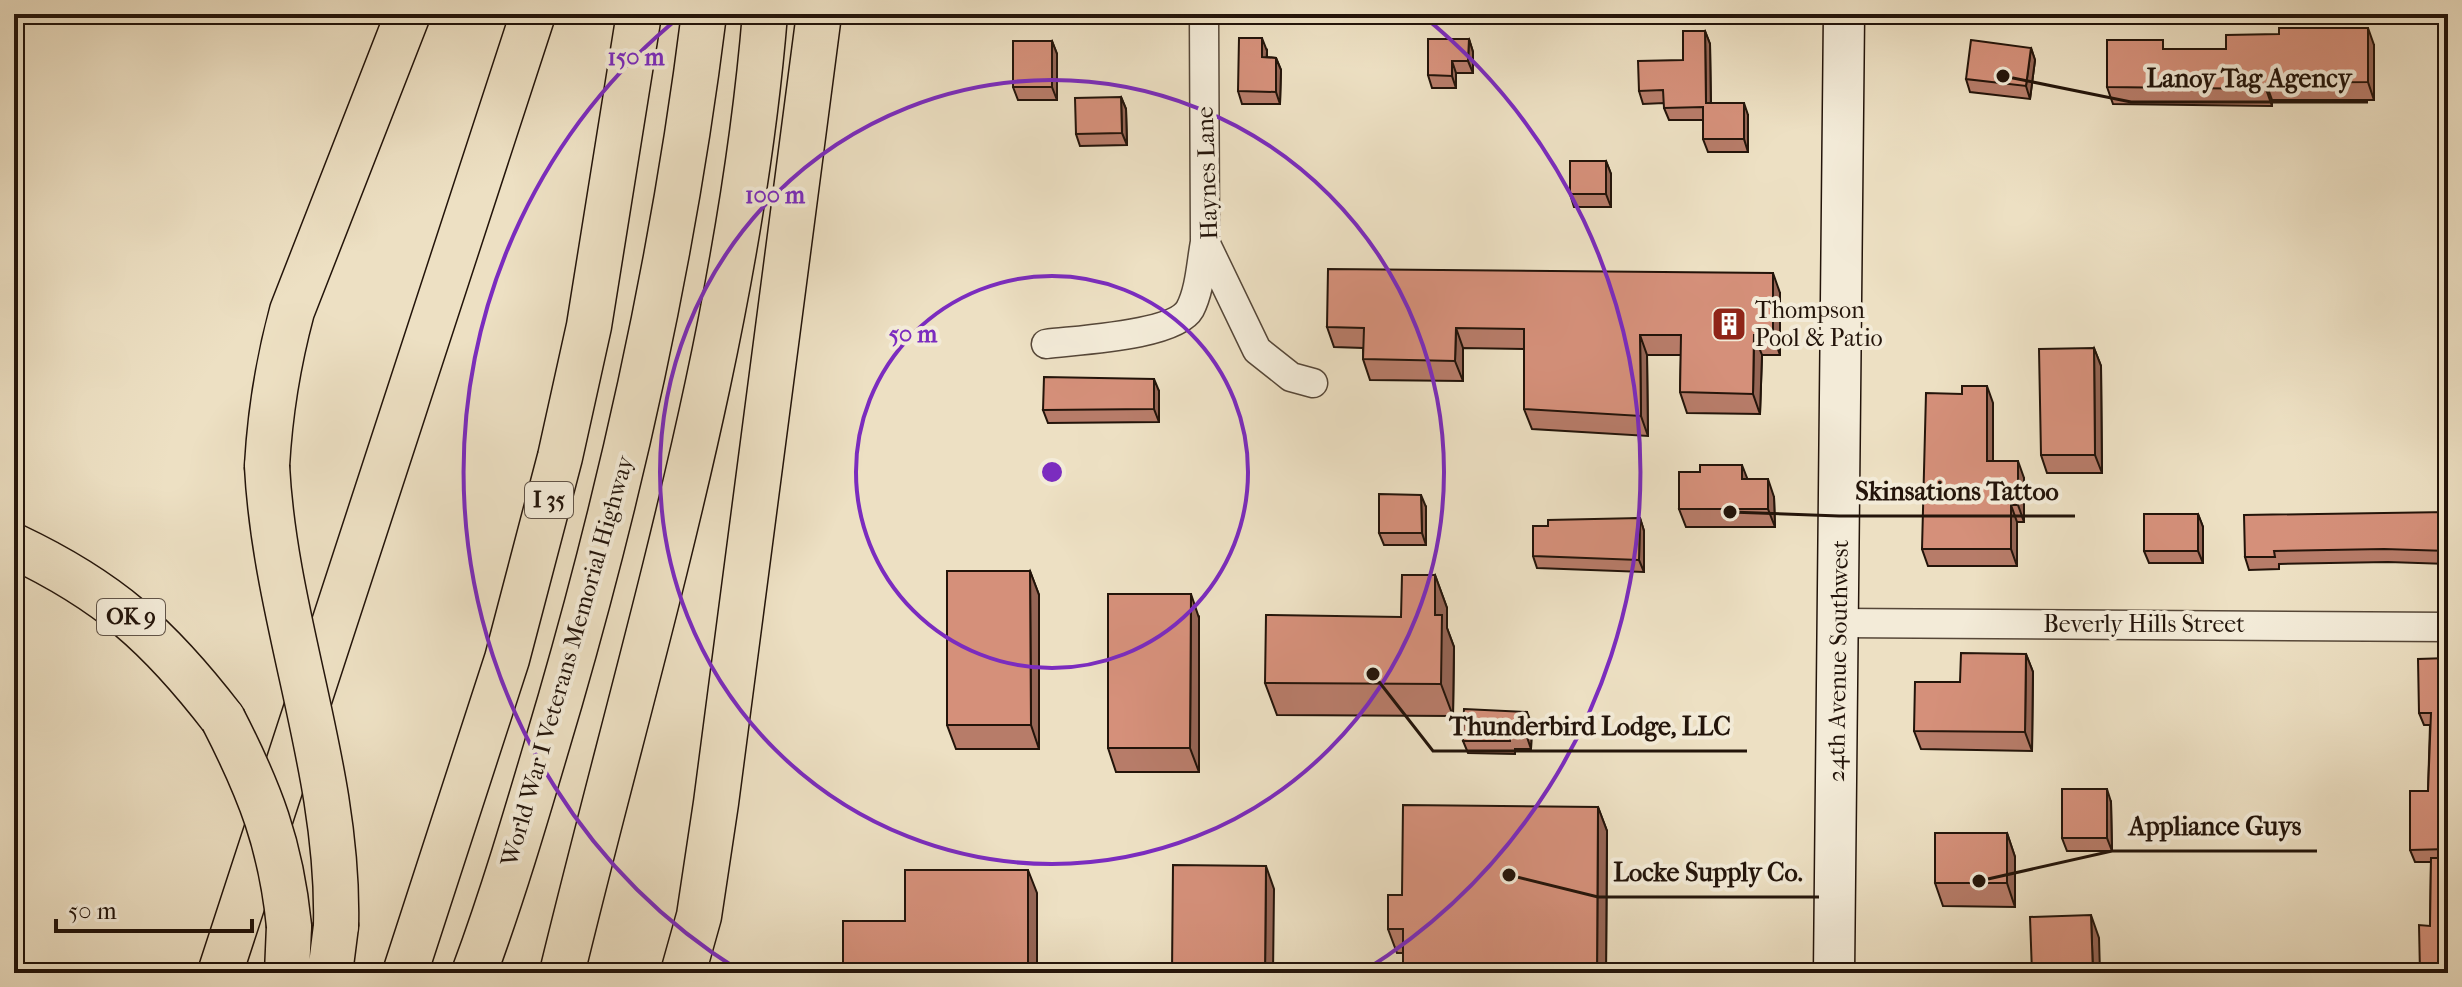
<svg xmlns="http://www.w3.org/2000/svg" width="2462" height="987" font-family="'IM FELL French Canon',serif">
<rect width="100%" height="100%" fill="#ede0c3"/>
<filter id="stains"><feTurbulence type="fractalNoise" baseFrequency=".0025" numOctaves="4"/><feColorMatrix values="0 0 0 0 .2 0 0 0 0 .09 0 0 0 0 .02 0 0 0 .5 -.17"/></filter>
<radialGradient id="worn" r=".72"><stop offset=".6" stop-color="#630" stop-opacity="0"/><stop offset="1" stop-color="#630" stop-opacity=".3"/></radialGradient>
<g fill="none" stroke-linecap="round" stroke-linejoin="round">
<defs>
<path id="street" d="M1204,14L1205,242L1257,350L1291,377L1313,383
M1046,344C1076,340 1175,336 1190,309C1200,290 1201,263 1205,242
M1840,623L2448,627"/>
<path id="secondary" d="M1834,973L1844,14"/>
<path id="highway" d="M267,466C270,412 278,363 292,311L408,14
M14,546C109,591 159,636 223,719
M220,973L533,14
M287,973L289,926
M330,973L336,926
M405,973L507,659L560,457L589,326L639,14
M474,973C507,884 533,792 560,701C625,476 675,247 704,14
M562,973C639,655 738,342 765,14
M683,973L699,916L716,803L819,14"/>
</defs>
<use href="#street" stroke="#564738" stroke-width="31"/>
<use href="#secondary" stroke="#23140a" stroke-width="43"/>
<use href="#highway" stroke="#23140a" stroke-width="47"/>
<use href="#street" stroke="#f3ebd8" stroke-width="28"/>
<use href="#secondary" stroke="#f3ebd8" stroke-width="40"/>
<use href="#highway" stroke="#ede0c3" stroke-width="44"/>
<defs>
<path id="highway-bridge" d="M267,466C275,621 340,770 336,926
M223,719C260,791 281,845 289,926"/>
</defs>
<use href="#highway-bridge" stroke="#23140a" stroke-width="47" stroke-linecap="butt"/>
<use href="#highway-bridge" stroke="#ede0c3" stroke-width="44"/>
</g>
<path fill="#b77c69" stroke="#23140a" stroke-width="2" d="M1705,31L1710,44L1711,103L1748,115V152H1708L1703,139V120H1669L1664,108V103L1643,104L1639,91L1683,60Z
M1469,39L1473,52V73H1456V88H1432L1428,75Z
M1052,41L1057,54V100H1018L1013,87Z
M2374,45V100H2272V106L2113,104L2107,87L2167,49H2226Z
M2031,48L2035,60L2030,99L1970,92L1966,79Z
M1267,51V57L1276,58L1281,70L1280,104H1242L1238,91Z
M1121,97L1126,109L1127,145L1080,146L1076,134Z
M1606,161L1611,174V207H1574L1570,194Z
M1780,293V355H1762L1760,414L1687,413L1680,392L1681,355H1647L1648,436L1532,429L1524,409V349L1463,348V381L1370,380L1363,359V348L1334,347L1327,327Z
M2094,348L2101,366L2102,473H2047L2041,455Z
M1159,391V422L1048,423L1043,410Z
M1993,403V461L2024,478V522H2017V566H1928L1922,549Z
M1747,479L1774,497L1775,527H1686L1679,509Z
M1426,507V545H1384L1379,533Z
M2448,512V564L2388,562L2279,564V569L2249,570L2245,557Z
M2198,514L2203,527V563H2149L2144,551Z
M1640,518L1644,531V572L1537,568L1533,556L1548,526Z
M1030,571L1039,595V749H956L947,725Z
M1435,575L1447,608V628L1454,647L1453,716L1277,715L1265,683L1401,617Z
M1199,618V772H1116L1108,748Z
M2026,654L2033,672L2032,751L1921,749L1914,731L1960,682Z
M2448,658V973L2430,926L2431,862H2415L2410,850L2428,791L2430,725H2424L2419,713Z
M1532,725L1531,749H1515V754L1468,753L1463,741Z
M2111,802L2112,851H2067L2062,838Z
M1598,807L1607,831L1606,973H1403V953H1397L1388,929L1402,895Z
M2007,833L2015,857V907L1943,906L1935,883Z"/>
<path fill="#956555" stroke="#23140a" stroke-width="2" d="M2368,28L2374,45V100L2368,82Z
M1705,31L1710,44L1711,115L1706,103Z
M1262,38L1267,51L1266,70L1262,57Z
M1469,39L1473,52V73L1468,61Z
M1052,41L1057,54V100L1052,87Z
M2031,48L2035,60L2030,99L2026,86Z
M1276,58L1281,70L1280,104L1276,92Z
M1452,61L1456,73V88L1452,76Z
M2266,83L2272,100V106L2266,89Z
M1121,97L1126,109L1127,145L1122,133Z
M1744,103L1748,115V152L1744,139Z
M1606,161L1611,174V207L1606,194Z
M1773,273L1780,293V355L1773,335Z
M1456,328L1463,348V381L1455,361Z
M1640,335L1647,355L1648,436L1641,416Z
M1754,335L1762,355L1760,414L1753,394Z
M2094,348L2101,366L2102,473L2095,455Z
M1154,379L1159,391V422L1154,409Z
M1987,386L1993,403V478L1987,461Z
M2018,461L2024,478V522L2018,505Z
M1742,465L1749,483L1742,479Z
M1768,479L1774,497L1775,527L1768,509Z
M1421,495L1426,507V545L1422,533Z
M2011,505L2017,522V566L2011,549Z
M2198,514L2203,527V563L2198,551Z
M1640,518L1644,531V572L1639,560Z
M1030,571L1039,595V749L1031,725Z
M1435,575L1447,608V628L1454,647L1453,716L1441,684L1435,615Z
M1191,594L1199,618V772L1190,748Z
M2026,654L2033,672L2032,751L2025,732Z
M1527,712L1532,725L1531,749L1527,737Z
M2107,789L2111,802L2112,851L2107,838Z
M1598,807L1607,831L1606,973H1597Z
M2007,833L2015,857V907L2007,883Z
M1266,866L1274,889L1273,973H1265Z
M1028,870L1037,893V973H1028Z
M2091,915L2099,938L2100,973H2093Z"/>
<path fill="#d5907a" stroke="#23140a" stroke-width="2" d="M2279,28H2368V82L2266,83V89L2107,87V40H2163V49H2226V35L2279,34Z
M1683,31H1705L1706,103H1744V139H1703V107L1664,108L1663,90L1639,91L1638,61L1683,60Z
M1239,38H1262V57L1276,58V92L1238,91Z
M1428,39H1469L1468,61H1452V76L1428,75Z
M1971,40L2031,48L2026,86L1966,79Z
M1013,41H1052V87H1013Z
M1121,97L1122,133L1076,134L1075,98Z
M1570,161H1606V194H1570Z
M1328,269L1773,273V335H1754L1753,394L1680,392L1681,335H1640L1641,416L1524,409V329L1456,328L1455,361L1363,359L1364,328L1327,327Z
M2094,348L2095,455H2041L2039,349Z
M1044,377L1154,379V409L1043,410Z
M1962,386H1987V461H2018V505H2011V549H1922L1926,393L1962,394Z
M1700,465H1742V479H1768V509H1679V472H1700Z
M1379,494L1421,495L1422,533H1379Z
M2448,512V551L2384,549L2274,551L2275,557H2245L2244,515Z
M2144,514H2198V551H2144Z
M1640,518L1639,560L1533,556V526H1548V520Z
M947,571H1030L1031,725H947Z
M1402,575H1435V615H1442L1441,684L1265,683L1266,615L1401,617Z
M1108,594H1191L1190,748H1108Z
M1961,653L2026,654L2025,732L1914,731L1915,682H1960Z
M2448,658V849L2410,850V791H2428L2431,713H2419L2418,659Z
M1464,709L1527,712V737H1510V741H1463Z
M2062,789H2107V838H2062Z
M1403,805L1598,807L1597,973H1403V929H1388V895H1402Z
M1935,833H2007V883H1935Z
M2431,858H2448V973H2420L2419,925L2430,926Z
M1173,865L1266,866L1265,973H1172Z
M905,870H1028V973H843V921H905Z
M2091,915L2093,973H2032L2030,917Z"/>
<g fill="none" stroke="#7b2cbf" stroke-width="4">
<circle cx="1052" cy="472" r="196"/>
<circle cx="1052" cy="472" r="392"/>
<path d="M740 971A588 588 0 0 1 682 15M1422 15A588 588 0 0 1 1364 971"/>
</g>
<defs>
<symbol id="building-square" viewBox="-11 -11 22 22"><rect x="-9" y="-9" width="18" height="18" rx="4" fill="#8f2418" stroke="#f3ebd8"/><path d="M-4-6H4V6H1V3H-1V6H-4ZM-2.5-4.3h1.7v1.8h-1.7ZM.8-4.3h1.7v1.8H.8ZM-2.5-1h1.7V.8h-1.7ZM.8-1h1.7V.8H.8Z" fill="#fff"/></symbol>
</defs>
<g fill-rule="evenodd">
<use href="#building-square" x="1709" y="304" width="40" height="40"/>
</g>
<g text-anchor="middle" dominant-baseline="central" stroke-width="8" stroke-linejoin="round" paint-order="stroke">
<g fill="#f3ebd8" stroke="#615448" stroke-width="2">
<rect x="525" y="482" width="48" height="36" rx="6"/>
<rect x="97" y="599" width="68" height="36" rx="6"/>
</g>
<g font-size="22" font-weight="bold" fill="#23140a">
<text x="549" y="500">I 35</text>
<text x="131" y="617">OK 9</text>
</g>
<g font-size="24" fill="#23140a" stroke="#f3ebd8">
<text transform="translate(1207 173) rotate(-92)">Haynes Lane</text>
<text x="2144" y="624">Beverly Hills Street</text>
<text transform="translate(567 661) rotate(-74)">World War I Veterans Memorial Highway</text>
<text transform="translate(1838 661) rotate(-89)">24th Avenue Southwest</text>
</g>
<g font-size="24" fill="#23140a" stroke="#f3ebd8" text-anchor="start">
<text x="1755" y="310">Thompson<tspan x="1755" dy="28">Pool &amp; Patio</tspan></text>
</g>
</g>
<circle cx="1052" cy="472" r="12" fill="#7b2cbf" stroke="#f3ebd8" stroke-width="4"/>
<g font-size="24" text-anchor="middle" font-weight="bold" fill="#7b2cbf" stroke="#f3ebd8" stroke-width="8" stroke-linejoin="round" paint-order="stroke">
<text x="636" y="65">150 m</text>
<text x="775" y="203">100 m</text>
<text x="913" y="342">50 m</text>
</g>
<path fill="none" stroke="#23140a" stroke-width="3" d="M2003 76L2131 102H2368M1730 512L1839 516H2075M1373 674L1433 751H1747M1979 881L2112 851H2317M1509 875L1598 897H1819"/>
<g fill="#23140a" stroke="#f3ebd8" stroke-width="3">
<circle cx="2003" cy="76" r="8"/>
<circle cx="1730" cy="512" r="8"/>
<circle cx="1373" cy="674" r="8"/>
<circle cx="1979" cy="881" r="8"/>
<circle cx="1509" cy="875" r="8"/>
</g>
<g font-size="26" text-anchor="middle" font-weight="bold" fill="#23140a" stroke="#f3ebd8" stroke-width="8" stroke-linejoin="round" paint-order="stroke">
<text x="2249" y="87">Lanoy Tag Agency</text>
<text x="1957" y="500">Skinsations Tattoo</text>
<text x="1590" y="735">Thunderbird Lodge, LLC</text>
<text x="2215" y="835">Appliance Guys</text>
<text x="1708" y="881">Locke Supply Co.</text>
</g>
<rect width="2462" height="987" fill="none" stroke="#ede0c3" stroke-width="48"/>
<rect x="16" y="16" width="2430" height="955" fill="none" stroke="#23140a" stroke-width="4"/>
<rect x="24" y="24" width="2414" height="939" fill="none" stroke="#23140a" stroke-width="2"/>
<path d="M56 919v12h196v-12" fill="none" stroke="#23140a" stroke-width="4"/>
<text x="68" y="919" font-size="24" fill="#23140a" stroke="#f3ebd8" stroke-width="6" paint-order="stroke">50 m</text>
<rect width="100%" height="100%" filter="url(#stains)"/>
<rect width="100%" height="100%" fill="url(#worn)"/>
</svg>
